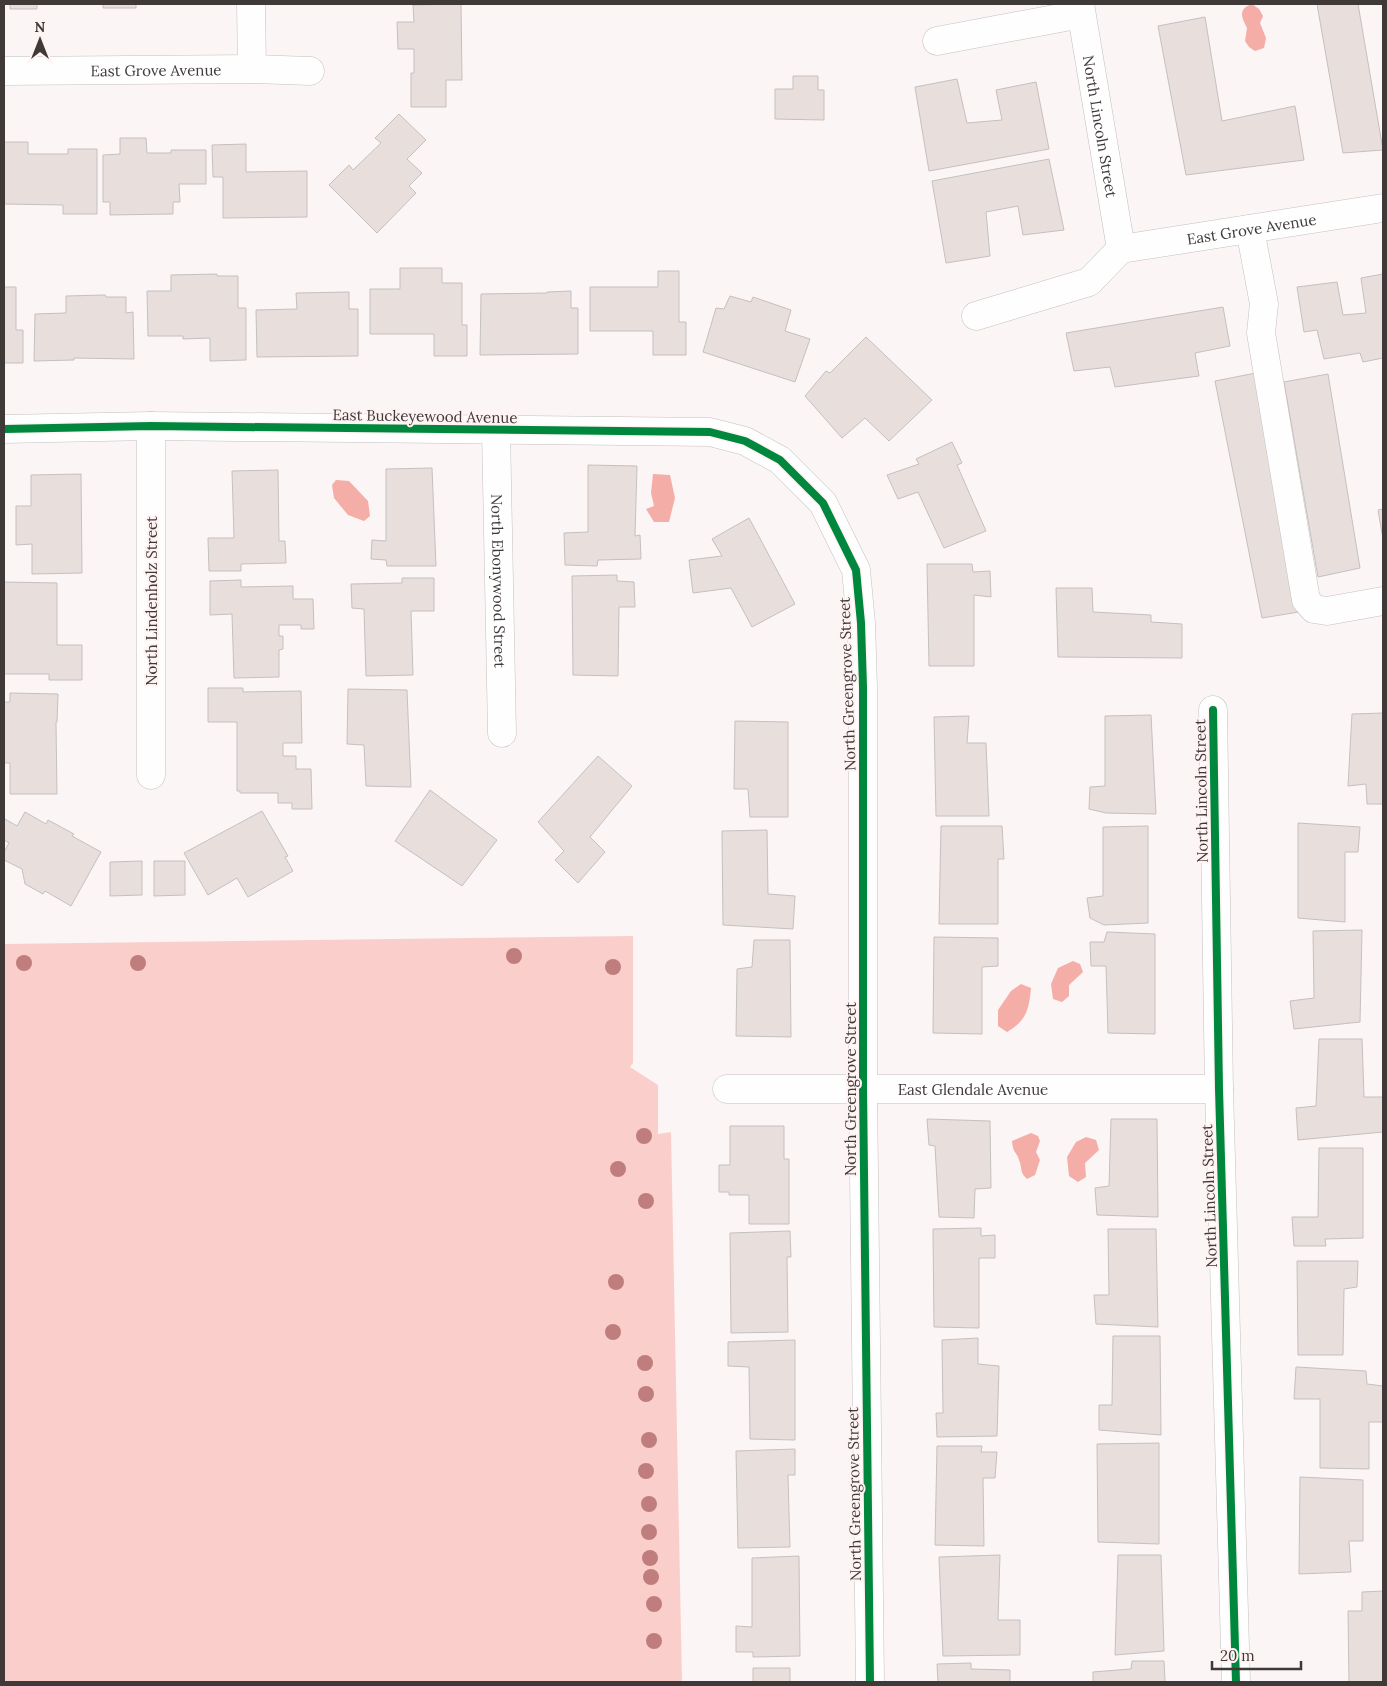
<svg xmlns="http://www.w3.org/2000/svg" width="1387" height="1686" font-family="Lora,serif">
<rect width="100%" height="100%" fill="#fbf5f5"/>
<path fill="#facfcb" d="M633,936V1063L630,1067L658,1085V1134L671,1132L682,1682H4V944Z"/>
<path fill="#f4ada7" d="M1252,4L1259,9L1263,16L1260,23L1266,38L1264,48L1255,51L1249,47L1245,41L1247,28C1241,17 1238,9 1252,4Z
M653,474L670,475L675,498L669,522H654L646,509L654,506L651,493Z
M336,480L349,481L368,501L370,516L364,521L348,515L334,498L332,485Z
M1073,961L1080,964L1083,972L1069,985V996L1062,1002L1053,999L1051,984L1058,968Z
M1021,984L1031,988C1029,1010 1026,1021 1007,1032L998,1026V1010L1011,991Z
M1031,1133L1038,1136L1040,1141L1036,1152L1040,1160L1035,1175L1027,1179C1019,1171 1023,1170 1019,1160C1016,1151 1013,1153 1012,1141Z
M1086,1137L1096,1140L1099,1150L1085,1163L1086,1177L1078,1182L1069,1176L1067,1157L1076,1142Z"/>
<path fill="#e8dedc" stroke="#c5c0c0" d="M10,4H37V9H10Z
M103,4H136V8H103Z
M461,4L462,80H446V107H411V73H414V49H398L397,22H414L413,5Z
M1317,4H1358L1383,150L1343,153Z
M1205,17L1222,121L1295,106L1304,160L1186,175L1158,26Z
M793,76H818V90H824V120L775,119V89H793Z
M957,79L967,123L1002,120L996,90L1036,82L1049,149L929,171L915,87Z
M399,114L426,140L407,159L422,173L409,186L416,193L377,233L329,185L349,165L353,170L381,143L375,138Z
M120,138H146L147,153H171V150H206V184H179L180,202H173V214L110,215V202H103V155L120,154Z
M4,142H28V154H68V149H97V214H63V205L4,204Z
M246,144V172L307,171V217L223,218V177H213L212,145Z
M1049,159L1064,230L1023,235L1018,206L986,212L990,256L946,263L932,181Z
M400,268H442V283H462V325H467V356H434V334H370V289H400Z
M658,271H679V322H686V355H653V331H590V287H658Z
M217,274V276H238V308H246V360L210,361V338L183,339V336H148L147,291H171V275Z
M1383,274V358L1363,362L1360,353L1324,359L1317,330L1304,332L1297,287L1337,282L1343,315L1366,313L1361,278Z
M4,287H16V330H23V363H4Z
M571,291V308H578V354L480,355L481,294L547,293V292Z
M349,292V309H358V356L257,357L256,310L297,309L296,293Z
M105,295L106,297H126V313L133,312L134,359L74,358V360L34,361L35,314L66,313V296Z
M730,296L751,302L753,297L791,310L785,331L810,339L795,382L703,352L716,308L724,309Z
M1223,307L1230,346L1195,353L1199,376L1115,387L1110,367L1074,371L1066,333Z
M866,337L932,400L889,441L865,418L842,438L805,396L826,371L830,373Z
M1256,373L1299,612L1262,618L1215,381Z
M1328,374L1360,568L1318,577L1284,382Z
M952,442L962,463L957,465L986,531L944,548L918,492L898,499L887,475L919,464L916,459Z
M588,465L637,466L635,536L640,535L641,559L598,560L597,566L565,565L564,533L588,532Z
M432,468L436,566H387L386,560L371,559L372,540L386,541V469Z
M278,470L279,541H285L286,563L241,564V571H209L208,538H234L232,471Z
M81,474L82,573L32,574V544L16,545V506H31V475Z
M1383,509V539L1378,510Z
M749,518L795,604L752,627L731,588L693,593L689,560L722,556L712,539Z
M927,564H972L973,572L990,571L991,597L974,595V666H929Z
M617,575V581L634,582L635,607H619L618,676L573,675L572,576Z
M402,578H434V611H411L413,675L366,676L364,609L352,608L351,584L402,583Z
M241,580V587L293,586V599H313L314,629H301V625H279V636H283V649L279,650V677L234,678L232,614L210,615V581Z
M4,582L57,583V645H82V680H49V674H4Z
M1056,588H1092L1093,612L1151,615V622L1182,624V658L1058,657Z
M208,688H243V692L301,691L302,743H283V756H296V769H311L312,809H292V803H278V793H240V791H237V722H208Z
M348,689L407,690L411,787L366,786L364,745L347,744Z
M10,693L58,694L57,722H56L57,794H10V763H4V702H10Z
M1383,713V804H1367L1366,784L1348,786L1352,714Z
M1151,715L1156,814L1106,813L1089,809L1090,787L1105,786V716Z
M969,716L967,743H986L989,816H936L934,717Z
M735,721L788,722V817H750L748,789H734Z
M598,756L632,786L590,837L605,852L578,883L555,860L564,851L538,822Z
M430,790L497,840L462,886L395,841Z
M262,811L288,856L285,857L293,871L248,897L237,878L208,895L184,853Z
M25,812L46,824L48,820L74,834L72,836L101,852L71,906L45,891L43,894L25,884L22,869L4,860V852L9,843L4,840V821L5,819L17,826Z
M1298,823L1360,827L1358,852H1345V922L1298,918Z
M941,826H1002L1004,859H998V924H939Z
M1148,826V923L1104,925L1090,918L1087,898L1103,896V827Z
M767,830L768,894L795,896L793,929L723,925L722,831Z
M142,861V895L110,896V862Z
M154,861H185V895L154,896Z
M1362,930L1360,1022L1294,1029L1290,1001L1314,998L1313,931Z
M1107,932L1155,934V1034L1108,1033L1106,966H1091L1090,942H1104Z
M934,937L998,938V966L982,967V1034L933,1033Z
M754,940H790L791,1037L736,1036L737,969L752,967Z
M1319,1039H1362L1364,1097H1383V1132L1298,1140L1296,1108L1316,1106Z
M927,1119L990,1121L991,1188L975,1189L974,1218L939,1217L935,1146L929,1145Z
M1111,1119H1157L1158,1217L1097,1215L1095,1188L1109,1186Z
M730,1126H784V1159H789V1224H749V1195H729V1192H719V1165H730Z
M1319,1148H1363V1238L1325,1239L1326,1246H1294L1292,1217H1318Z
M981,1228V1236L995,1235V1258H979V1328L934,1327L933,1229Z
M1108,1229H1156L1158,1327L1096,1324L1094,1295H1109Z
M790,1231L791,1257H787L788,1332L731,1333L730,1233Z
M1297,1261H1358L1357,1287L1344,1289L1343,1355H1298Z
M1113,1336H1160L1161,1435L1099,1430V1405H1112Z
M978,1338V1364L999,1366L997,1436L937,1437L936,1413H943L942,1340Z
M795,1340V1440L750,1439L749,1367L728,1366V1342Z
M1296,1367L1366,1371L1367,1384L1383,1386V1422H1369V1469L1320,1468V1399H1294Z
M1159,1443V1544L1098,1542L1097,1444Z
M937,1446H982L981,1452H997L995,1478H983L984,1546L935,1545Z
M795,1449V1475H788L790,1547L738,1548L736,1451Z
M1300,1477L1363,1480V1541H1349L1351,1572L1299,1574Z
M1000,1555L998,1620H1020V1655L943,1656L939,1557Z
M1118,1555H1161L1164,1651L1115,1655Z
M799,1556L800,1656L753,1657V1652H736V1626L752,1627V1558Z
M1383,1591V1682H1349L1348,1611H1362V1592Z
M1132,1661H1164L1165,1682H1093V1672L1131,1669Z
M971,1663V1669L1010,1670V1682H938L937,1664Z
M753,1668H790V1682H753Z"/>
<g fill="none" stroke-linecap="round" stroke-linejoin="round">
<defs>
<g id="minor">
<path d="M251,4L252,69"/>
<path id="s1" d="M1080,4L1121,249"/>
<path d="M937,41L1081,14"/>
<path id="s2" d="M4,71L252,69L310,71"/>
<path d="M1250,229L1264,304L1261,333L1306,600L1314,609L1327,611L1383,601"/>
<path id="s3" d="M1121,249L1383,208"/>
<path d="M976,316L1089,282L1121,249"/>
<path d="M151,426V775"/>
<path d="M4,429L151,426L710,432L745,441L780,460L823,503L856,570L861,623L863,687V1088L870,1682"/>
<path id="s4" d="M496,430L502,733"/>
<path d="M1213,710L1219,1089L1236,1682"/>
<path id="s5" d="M727,1089H1219"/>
</g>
</defs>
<use href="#minor" stroke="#c5c0c0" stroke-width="29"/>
<use href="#minor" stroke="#fefefe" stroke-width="28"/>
<defs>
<path id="cycleway" d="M4,429L151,426L710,432L745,441L780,460L823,503L856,570L861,623L863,687V1088L870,1682
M1213,710L1219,1089L1236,1682"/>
</defs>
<use href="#cycleway" stroke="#fef3f2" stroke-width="11"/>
<use href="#cycleway" stroke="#00873e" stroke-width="8"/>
</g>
<g fill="#c07d7e">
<circle cx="514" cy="956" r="8"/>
<circle cx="24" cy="963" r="8"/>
<circle cx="138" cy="963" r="8"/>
<circle cx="613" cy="967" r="8"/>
<circle cx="644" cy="1136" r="8"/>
<circle cx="618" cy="1169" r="8"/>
<circle cx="646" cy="1201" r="8"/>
<circle cx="616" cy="1282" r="8"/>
<circle cx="613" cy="1332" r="8"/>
<circle cx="645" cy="1363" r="8"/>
<circle cx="646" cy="1394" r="8"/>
<circle cx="649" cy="1440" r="8"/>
<circle cx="646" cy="1471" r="8"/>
<circle cx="649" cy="1504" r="8"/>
<circle cx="649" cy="1532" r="8"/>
<circle cx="650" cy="1558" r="8"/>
<circle cx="651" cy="1577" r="8"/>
<circle cx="654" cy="1604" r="8"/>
<circle cx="654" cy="1641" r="8"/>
</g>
<g text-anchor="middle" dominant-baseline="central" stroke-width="4" stroke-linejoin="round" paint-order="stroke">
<g font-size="15" fill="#3f3938" stroke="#fef3f2">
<text stroke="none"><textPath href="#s2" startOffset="152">East Grove Avenue</textPath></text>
<text stroke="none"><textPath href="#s1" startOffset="124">North Lincoln Street</textPath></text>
<text stroke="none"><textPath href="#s3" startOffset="132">East Grove Avenue</textPath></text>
<text transform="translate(425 416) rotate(1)">East Buckeyewood Avenue</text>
<text stroke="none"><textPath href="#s4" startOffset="151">North Ebonywood Street</textPath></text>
<text transform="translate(151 601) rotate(-90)">North Lindenholz Street</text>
<text transform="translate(847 684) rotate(-92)">North Greengrove Street</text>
<text transform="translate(1201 791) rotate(-91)">North Lincoln Street</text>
<text stroke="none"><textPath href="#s5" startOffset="246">East Glendale Avenue</textPath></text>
<text transform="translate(850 1089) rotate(-90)">North Greengrove Street</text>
<text transform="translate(1209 1196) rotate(-92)">North Lincoln Street</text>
<text transform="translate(854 1494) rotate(-91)">North Greengrove Street</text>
</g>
</g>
<rect width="1387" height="1686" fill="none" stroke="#3f3938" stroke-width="10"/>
<g transform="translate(40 40)" stroke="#fef3f2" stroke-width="4" paint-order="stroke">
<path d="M0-4L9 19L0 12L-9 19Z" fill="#3f3938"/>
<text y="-8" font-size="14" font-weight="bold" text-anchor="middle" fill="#3f3938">N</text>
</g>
<path d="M1212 1661v8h89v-8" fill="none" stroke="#3f3938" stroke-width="2.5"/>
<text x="1220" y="1661" font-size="15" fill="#3f3938" stroke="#fef3f2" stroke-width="4" paint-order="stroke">20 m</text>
</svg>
